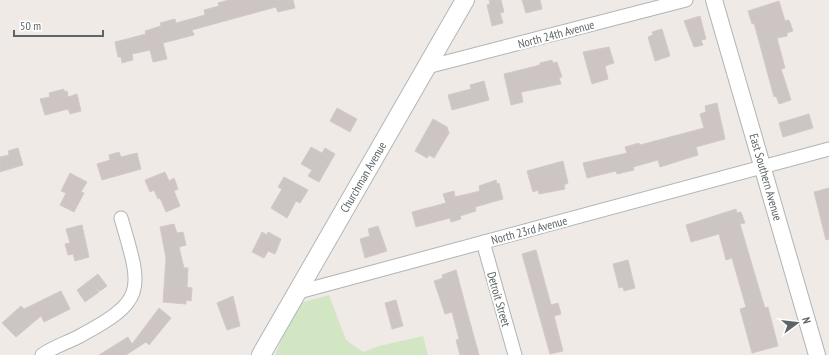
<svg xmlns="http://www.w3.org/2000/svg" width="829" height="355" font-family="'PT Sans Narrow',sans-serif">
<rect width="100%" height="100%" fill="#f0eae7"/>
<path fill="#d2e6c4" d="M329,295L346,340L363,352L379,346L423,336L428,355H275L296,304Z"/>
<path fill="#ccc5c4" stroke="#d4c9c5" d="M229,0H293L295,8L278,12L276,7L192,30L194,35L163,43L167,59L153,62L150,50L132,54L133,60L122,63L121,57H118L115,42L146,34L145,31L161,26L160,23L175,19L176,23L205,15L204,10L219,6L218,3Z
M489,0H501L504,12L500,13L503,23L492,26L487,5L490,4Z
M522,0H540L542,9L526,13Z
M779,1L785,21L789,20L793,31L787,33V36L777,38L785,68L781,69L791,100L779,104L776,96L774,97L754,23L752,24L748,11Z
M700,16L706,39L701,40L703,45L694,47L684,21Z
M662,29L670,56L655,61L648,37L653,35L652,32Z
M609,47L614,63L605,66L608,79L592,84L583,52Z
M552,60L553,63L557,62L562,77L559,78L561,84L521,92L523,102L511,105L504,74L540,65V63Z
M484,81L489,100L452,110L448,95L471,89L470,85Z
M64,89V92L67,91L68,97L77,94L81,111L70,114L68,109L45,115L40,99L50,97L49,93Z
M717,103L725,139L696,147L698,155L660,167L658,160L633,167L634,170L617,174L616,171L587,178L583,163L627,153L625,147L639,143L640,145L704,128L700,114L706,112L705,106Z
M337,108L357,119L350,132L330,121Z
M809,114L813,128L783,137L779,123Z
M433,119L447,127L449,133L434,158L429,155L427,158L415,151Z
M311,147L322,153L325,148L335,154L319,182L308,176L312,170L301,164Z
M18,148L23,165L0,172V157L9,155L8,151Z
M119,152L121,157L137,153L141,169L102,180L97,164L110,160L109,155Z
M563,161L568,183L564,185L565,189L539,194L538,190L533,192L527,171Z
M165,172L169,181L174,178L178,189L174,191L180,206L166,212L160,198L158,199L154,190L150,192L145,180Z
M70,173L87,182L81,192L84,193L74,212L60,205L66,193L61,191Z
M284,177L308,190L300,203L296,201L287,218L271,208L282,189L278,187Z
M496,180L497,184L499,183L503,199L475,207L476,211L460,216L461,219L451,222L450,218L416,227L412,212L446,203L443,194L454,191L455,197L480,191L479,186Z
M829,188V239L826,240L814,192Z
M736,209L737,213L741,212L745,223L740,224L763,302L765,308L768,307L778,346L752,353L740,309L746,307L732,258L726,260L719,234L691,242L686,225Z
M174,224L177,233L183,232L186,245L179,247L184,268H188L187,287L192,288L191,301L186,300V304L163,302L166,258L160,227Z
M82,225L89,257L75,261L73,254L68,255L65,244L70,243L66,229Z
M378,226L387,251L365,258L360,239L370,236L368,229Z
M262,232L267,235L268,232L281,239L275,254L268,251L264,258L252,252Z
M536,250L551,305L558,303L561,314L554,316L563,351L550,354L522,254Z
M628,260L635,288L624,291L623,287L619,288L613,264Z
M456,270L468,315L479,355H460L456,340L459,339L452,312L445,314L434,281L443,278L442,275Z
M98,274L107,286L100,291L96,288L99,292L85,302L77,290Z
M61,291L70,309L44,322L41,316L16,337L2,323L21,306L24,309Z
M233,296L240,326L227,330L217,303Z
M396,300L403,326L392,329L385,303Z
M159,308L171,318L149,345L146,342L126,355H99L128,337L132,344Z"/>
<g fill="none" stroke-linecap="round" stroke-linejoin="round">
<defs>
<path id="minor" d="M427,67L686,0
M483,242L515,355
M295,293L829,149
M42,355C53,347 66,343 78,337C148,300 142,290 121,218"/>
<path id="tertiary" d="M714,0L817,355"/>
<path id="secondary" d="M261,355L465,0"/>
</defs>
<use href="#minor" stroke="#afb4b6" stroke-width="15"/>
<use href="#tertiary" stroke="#afb4b6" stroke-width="18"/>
<use href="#secondary" stroke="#b1b7b9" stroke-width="20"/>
<use href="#minor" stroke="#fff" stroke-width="13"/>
<use href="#tertiary" stroke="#fff" stroke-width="16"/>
<use href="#secondary" stroke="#fff" stroke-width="18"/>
</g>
<g text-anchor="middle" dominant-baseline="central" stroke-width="4" stroke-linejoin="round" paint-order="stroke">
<g font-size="12" fill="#5e6566" stroke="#fff">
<text transform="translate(556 34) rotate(-15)">North 24th Avenue</text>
<text transform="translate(363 177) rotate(-60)">Churchman Avenue</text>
<text transform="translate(766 177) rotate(74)">East Southern Avenue</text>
<text transform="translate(529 230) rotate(-15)">North 23rd Avenue</text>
<text transform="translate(499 299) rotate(74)">Detroit Street</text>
</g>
</g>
<g transform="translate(797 323) rotate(75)" stroke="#ffffff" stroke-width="3" paint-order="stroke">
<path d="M0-3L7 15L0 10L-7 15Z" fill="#5e6566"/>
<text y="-6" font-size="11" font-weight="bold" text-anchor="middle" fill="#5e6566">N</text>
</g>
<path d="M14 30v6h89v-6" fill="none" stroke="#5e6566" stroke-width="2"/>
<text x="20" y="30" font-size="12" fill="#5e6566" stroke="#ffffff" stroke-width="3" paint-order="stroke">50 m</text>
</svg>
